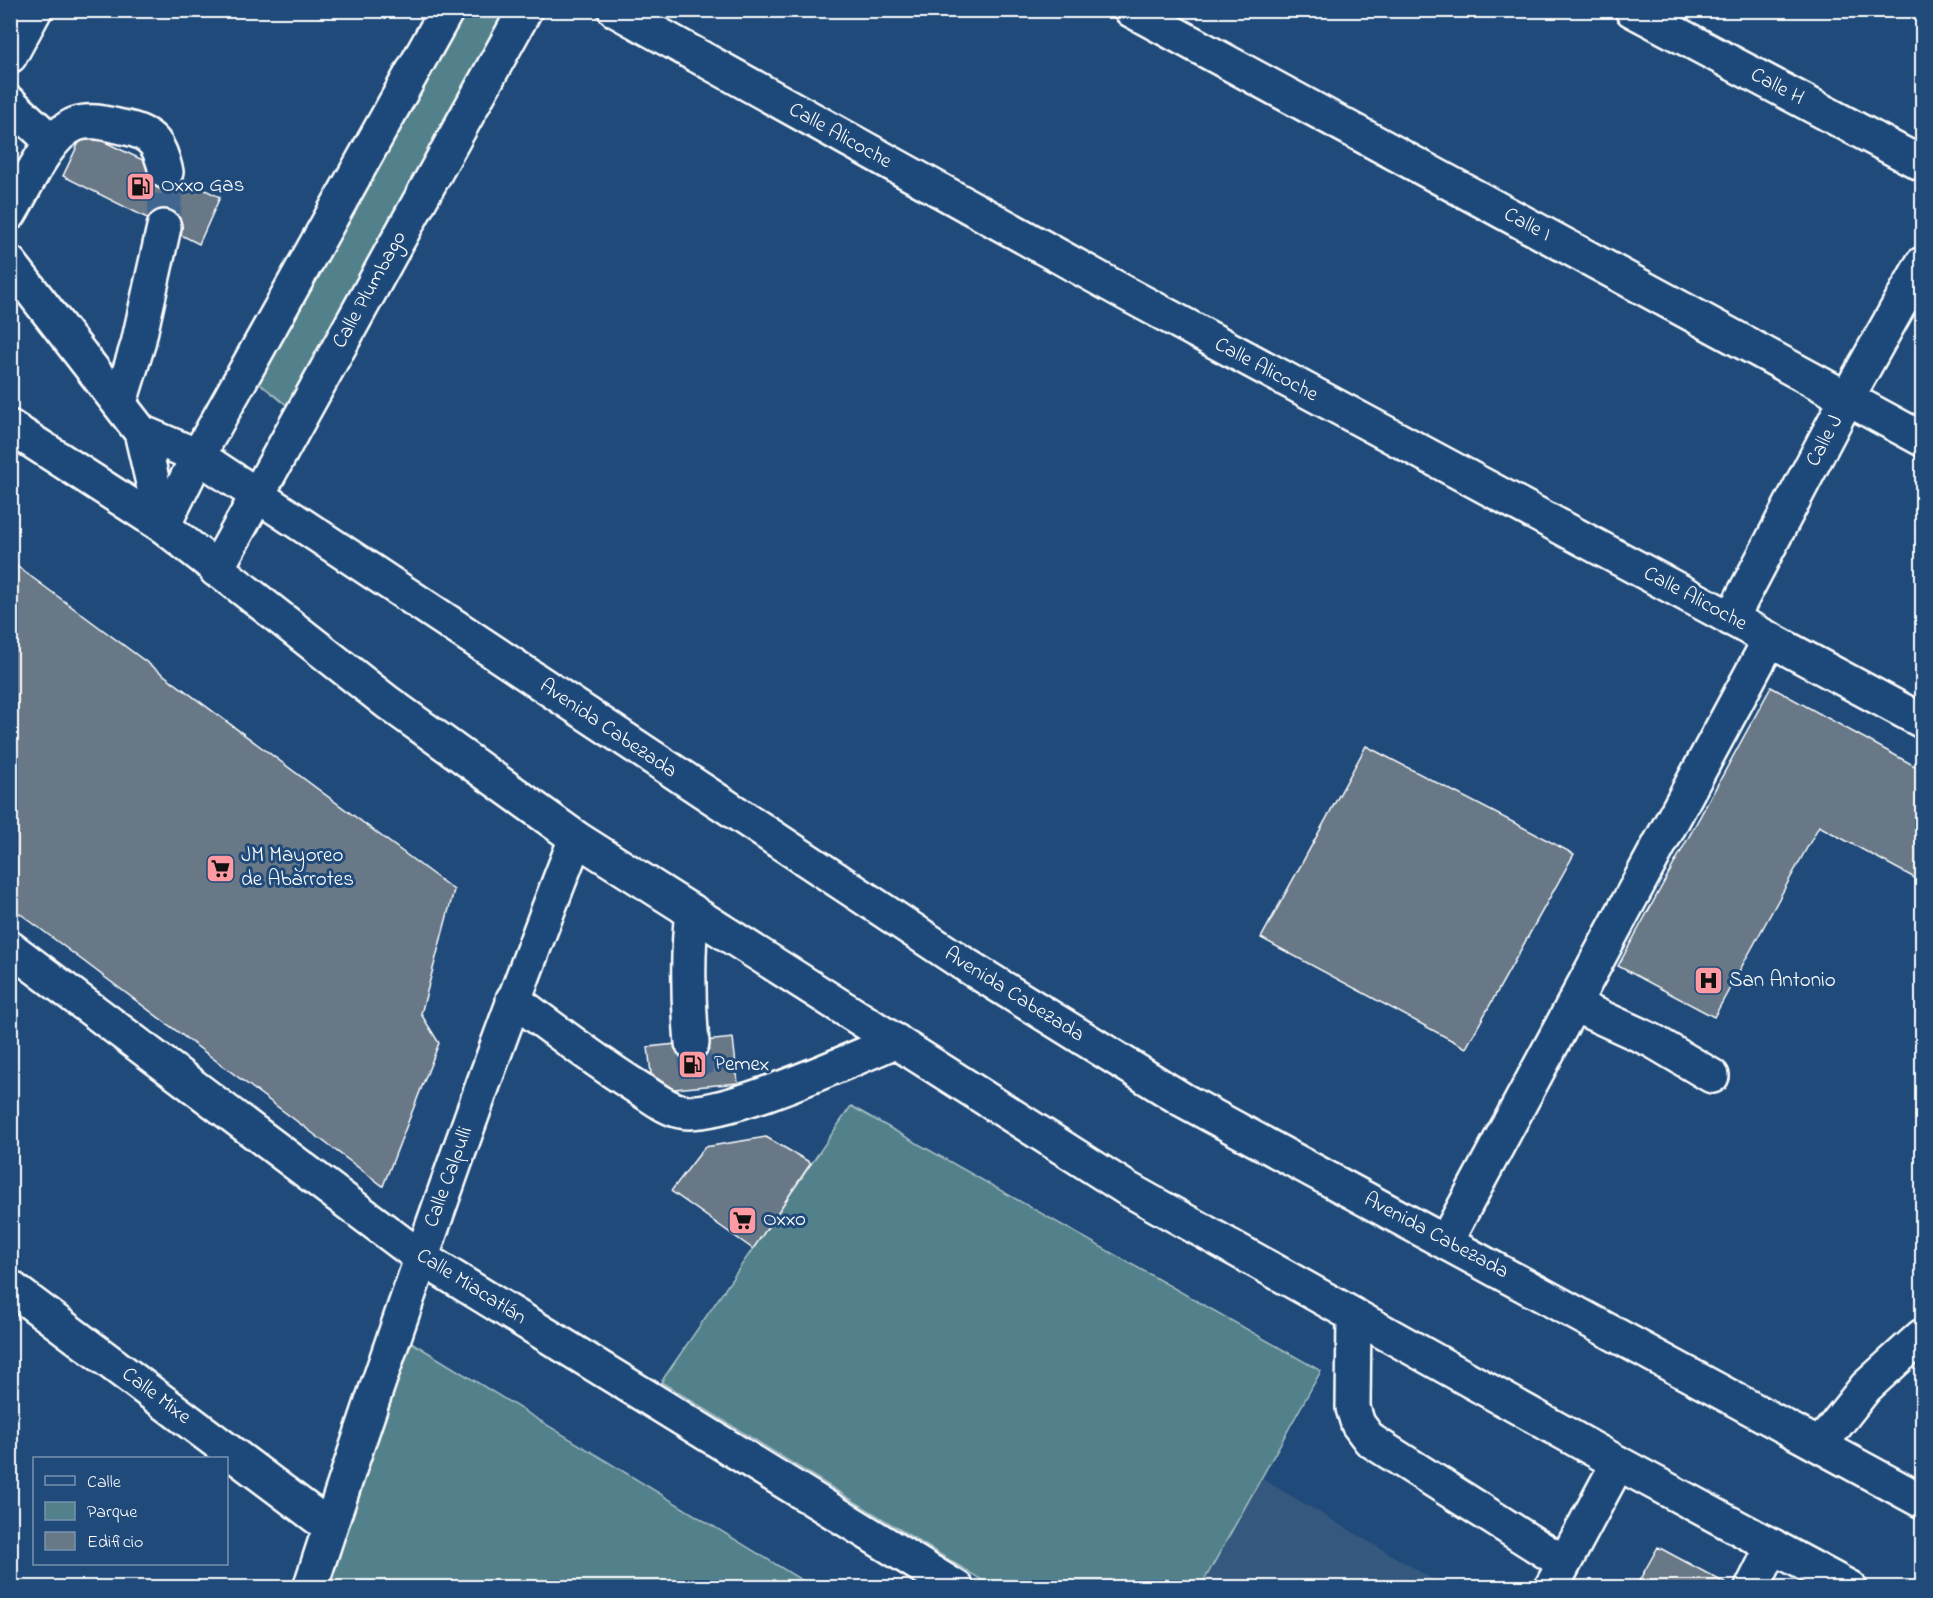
<svg xmlns="http://www.w3.org/2000/svg" width="1933" height="1598" font-family="'Indie Flower',sans-serif">
<rect width="100%" height="100%" fill="#1f4a7a"/>
<filter id="ink" filterUnits="userSpaceOnUse"><feTurbulence type="fractalNoise" baseFrequency=".0167" numOctaves="2"/><feDisplacementMap in="SourceGraphic" scale="12" xChannelSelector="R" yChannelSelector="G"/><feConvolveMatrix kernelMatrix="1 2 1 2 8 2 1 2 1" color-interpolation-filters="sRGB"/></filter>
<g filter="url(#ink)">
<path fill="#35587e" d="M1261,1478L1446,1587L1200,1588Z"/>
<path fill="#53818b" stroke="#a9c0c5" stroke-width="1.5" d="M463,11H508L289,407L259,383Z
M851,1106L1321,1371L1200,1588L993,1587L661,1382Z
M411,1342L813,1587H328Z"/>
<path fill="#677887" stroke="#fff" stroke-width="1.5" d="M84,132L220,197L199,244L63,176Z
M10,561L454,890L421,1014L439,1043L383,1186L10,906Z
M1771,687L1922,770V882L1819,826L1714,1017L1618,966Z
M1366,746L1574,854L1466,1048L1261,938Z
M733,1038L738,1083L653,1091L648,1047Z
M766,1137L811,1163L753,1249L671,1191L705,1147Z
M1658,1547L1727,1584L1725,1588H1635Z"/>
<g fill="none" stroke-linecap="round" stroke-linejoin="round">
<path stroke="#41658e" stroke-width="33" stroke-dasharray="33 16" stroke-linecap="butt" d="M164,227L166,172
M692,1043L699,1088"/>
<defs>
<path id="minor" d="M615,10L1127,294L1922,721
M1131,10L1922,439
M1632,10L1922,164
M10,56L35,10
M10,103L52,142
M10,213C26,187 47,135 76,124C92,118 111,125 127,128C154,134 160,146 166,172
M120,402L138,344L164,227
M10,427L163,526L198,456L447,10
M216,570L525,10
M1731,619L1847,398L1922,264
M692,911C687,956 688,998 692,1043
M10,948L420,1257L957,1588
M513,999C555,1030 596,1062 640,1089C653,1097 666,1108 680,1111C718,1121 854,1058 896,1041
M1574,1005L1653,1041L1712,1076
M1446,1241L1770,639
M10,1287L330,1527
M1354,1316L1353,1408L1358,1424L1370,1440L1564,1563
M1820,1445L1866,1387L1922,1336
M310,1588C393,1335 479,1085 576,838
M1551,1588L1618,1463
M1752,1588L1773,1546"/>
<path id="major" d="M10,263L141,432L163,526L387,702L576,838L1126,1188L1618,1463L1850,1588
M141,432L198,456L961,962L1183,1100L1922,1501"/>
</defs>
<use href="#minor" stroke="#fff" stroke-width="38"/>
<use href="#major" stroke="#fff" stroke-width="38"/>
<use href="#minor" stroke="#1f4a7a" stroke-width="33"/>
<use href="#major" stroke="#1f4a7a" stroke-width="33"/>
</g>
</g>
<defs>
<symbol id="fuel-square" viewBox="-11 -11 22 22"><rect x="-9" y="-9" width="18" height="18" rx="4" fill="#ff9aa2" stroke="#1f4a7a"/><path d="M-5.5-6h7V0h2V4h1.3V-2.5L3-4.5l.8-.8L6-3V5H2.5V1h-1V6h-7ZM-4.2-4.7v3.2H.2V-4.7Z" fill="#111"/></symbol>
<symbol id="supermarket-square" viewBox="-11 -11 22 22"><rect x="-9" y="-9" width="18" height="18" rx="4" fill="#ff9aa2" stroke="#1f4a7a"/><path d="M-6-5.5h2.5l.6 2H6L4.5 2H-2.5L-4.4-4H-6ZM-1.5 3.2a1.3 1.3 0 1 0 .1 0ZM3 3.2a1.3 1.3 0 1 0 .1 0Z" fill="#111"/></symbol>
<symbol id="hospital-square" viewBox="-11 -11 22 22"><rect x="-9" y="-9" width="18" height="18" rx="4" fill="#ff9aa2" stroke="#1f4a7a"/><path d="M-5-5h3v3.5h4V-5h3V5h-3V1.5h-4V5h-3Z" fill="#111"/></symbol>
</defs>
<g fill-rule="evenodd">
<use href="#fuel-square" x="124" y="170" width="33" height="33"/>
<use href="#supermarket-square" x="204" y="852" width="33" height="33"/>
<use href="#hospital-square" x="1692" y="964" width="33" height="33"/>
<use href="#fuel-square" x="676" y="1048" width="33" height="33"/>
<use href="#supermarket-square" x="726" y="1204" width="33" height="33"/>
</g>
<g text-anchor="middle" dominant-baseline="central" stroke-width="6" stroke-linejoin="round" paint-order="stroke">
<g font-size="21" fill="#fff" stroke="#1f4a7a">
<text transform="translate(1777 87) rotate(28)">Calle H</text>
<text transform="translate(840 136) rotate(29)">Calle Alicoche</text>
<text transform="translate(1527 225) rotate(28)">Calle I</text>
<text transform="translate(370 290) rotate(-61)">Calle Plumbago</text>
<text transform="translate(1266 370) rotate(28)">Calle Alicoche</text>
<text transform="translate(1825 441) rotate(-62)">Calle J</text>
<text transform="translate(1695 599) rotate(28)">Calle Alicoche</text>
<text transform="translate(608 729) rotate(34)">Avenida Cabezada</text>
<text transform="translate(1014 995) rotate(32)">Avenida Cabezada</text>
<text transform="translate(449 1177) rotate(-70)">Calle Calpulli</text>
<text transform="translate(1436 1236) rotate(28)">Avenida Cabezada</text>
<text transform="translate(471 1287) rotate(32)">Calle Miacatlán</text>
<text transform="translate(156 1396) rotate(37)">Calle Mixe</text>
</g>
<g font-size="21" fill="#fff" stroke="#1f4a7a" text-anchor="start">
<text x="161" y="186">Oxxo Gas</text>
<text x="241" y="856">JM Mayoreo<tspan x="241" dy="24">de Abarrotes</tspan></text>
<text x="1729" y="981">San Antonio</text>
<text x="714" y="1065">Pemex</text>
<text x="763" y="1220">Oxxo</text>
</g>
</g>
<rect width="1933" height="1598" fill="none" stroke="#1f4a7a" stroke-width="36"/>
<rect x="18" y="18" width="1897" height="1562" fill="none" stroke="#fff" stroke-width="2" filter="url(#ink)"/>
<rect x="33" y="1457" width="195" height="108" fill="#1f4a7a" stroke="#7992af" stroke-width="1.5"/>
<rect x="45" y="1476" width="30" height="9" fill="#1f4a7a" stroke="#7992af" stroke-width="1.5"/>
<text x="87" y="1487" font-size="18" fill="#ffffff">Calle</text>
<rect x="45" y="1502" width="30" height="18" fill="#53818b" stroke="#7992af" stroke-width="1.5"/>
<text x="87" y="1517" font-size="18" fill="#ffffff">Parque</text>
<rect x="45" y="1532" width="30" height="18" fill="#677887" stroke="#7992af" stroke-width="1.5"/>
<text x="87" y="1547" font-size="18" fill="#ffffff">Edificio</text>
</svg>
